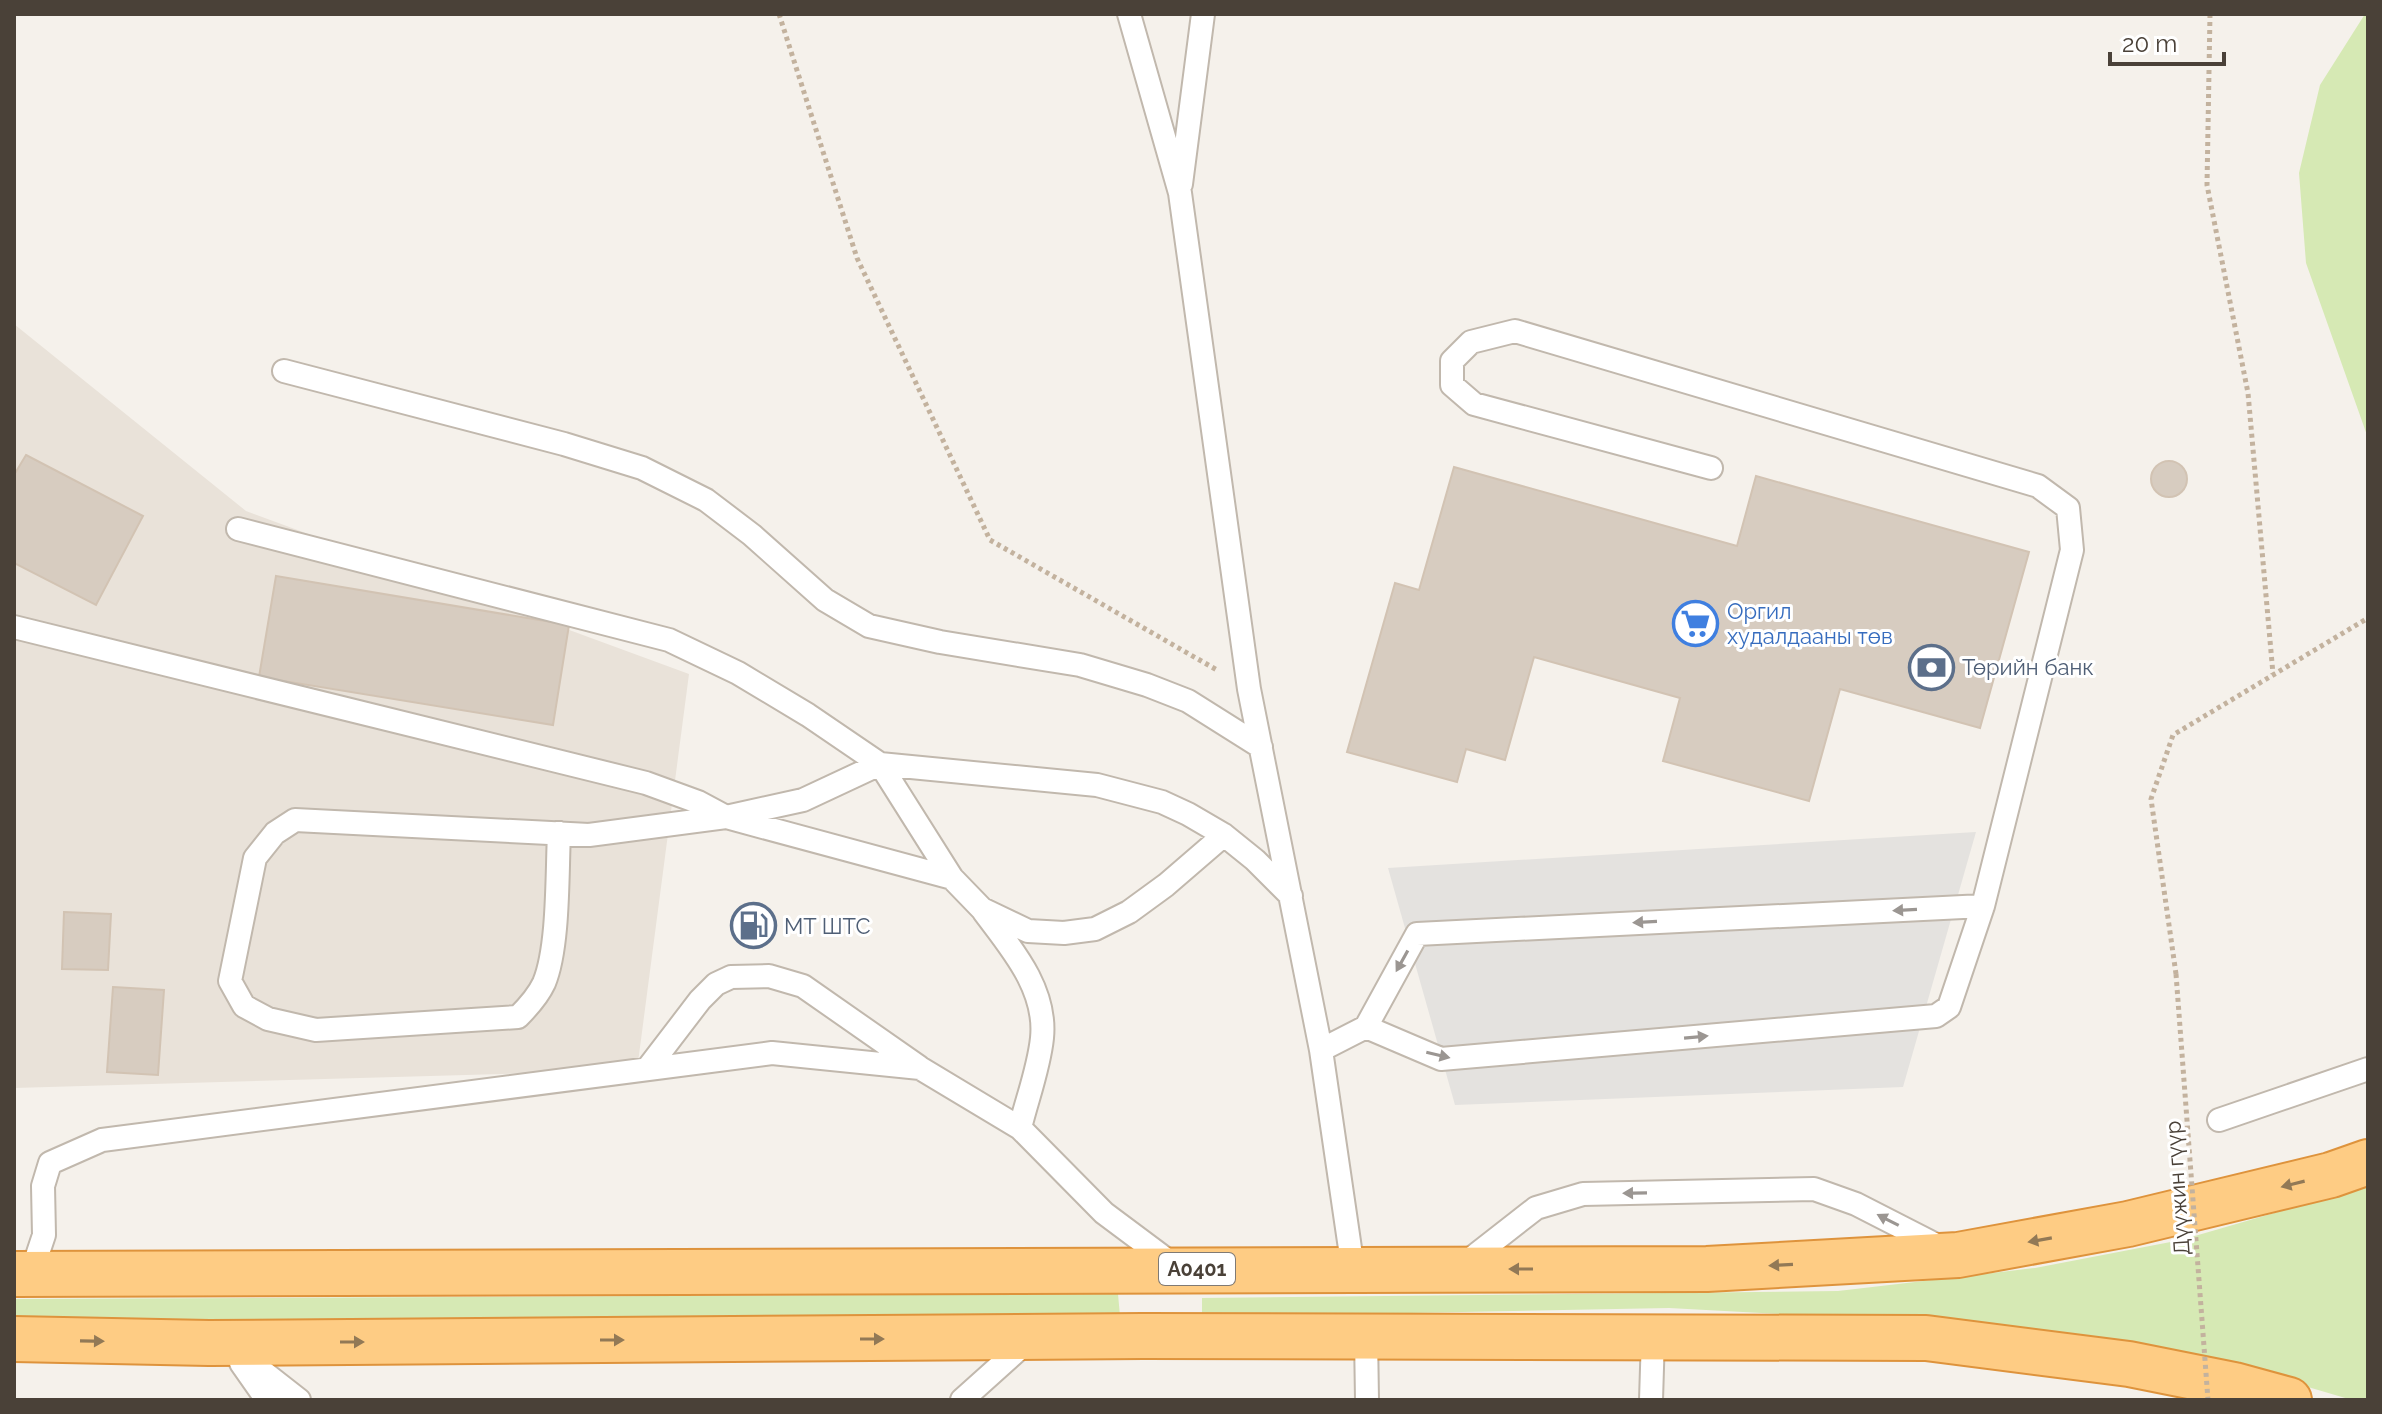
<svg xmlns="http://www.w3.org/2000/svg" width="2382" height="1414" font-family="Raleway,sans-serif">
<rect width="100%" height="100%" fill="#f5f1eb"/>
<path fill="#e9e2d9" d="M14,324L246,511L689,674L637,1070L14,1088Z"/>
<path fill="#d6e9b4" d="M2365,14H2368V438L2306,263L2299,173L2320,85Z
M2368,1186V1400H2352L2251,1370L1941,1323L1669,1308L1202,1317V1298L1838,1291L2035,1268L2181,1240Z
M1118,1294L1120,1316L14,1323V1299Z"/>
<path fill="#e4e2df" d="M1976,832L1903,1087L1455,1105L1388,868Z"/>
<path fill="#d7ccc0" stroke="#d2c3b3" stroke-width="2" d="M26,455L143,516L96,605L14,563V475Z
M2151 479a18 18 0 1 1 36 0a18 18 0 1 1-36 0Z
M1454,467L1737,546L1756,476L2029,552L1980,728L1840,689L1809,801L1663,761L1680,698L1534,657L1505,760L1466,749L1457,782L1347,752L1395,583L1419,590Z
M276,576L569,625L553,725L259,677Z
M64,912L111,914L108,970L62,969Z
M113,987L164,990L158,1075L107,1072Z"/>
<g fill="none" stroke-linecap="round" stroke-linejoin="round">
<defs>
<path id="service" d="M1129,14L1180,193L1249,689L1321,1050
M1181,184L1203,14
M284,371L564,444L642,468L706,500L752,535L825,600L869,626L940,642L1080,665L1147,685L1188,701L1261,747
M238,529L669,640L738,673L808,715L880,764L952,878L982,909L1028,931L1064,933L1095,929L1129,912L1166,885L1224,835
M14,627L646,783L698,802L726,817L952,878
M559,833C557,873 559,947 544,983C538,996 528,1007 518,1017L316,1030L268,1019L244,1006L230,981L255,858L275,833L295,820L589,835L726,817L803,800L880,764L1097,785L1162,802L1188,814L1224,835L1255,860L1291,896
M984,912C1011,948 1047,989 1042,1038C1039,1068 1027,1099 1020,1128
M1366,1027L1441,1059L1936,1016L1949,1007L1983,906L2072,550L2068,508L2038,486L1515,331L1471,342L1452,361V385L1474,404L1711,468
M648,1068L700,1000L716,984L731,977L769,976L803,986L919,1067
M2219,1120L2368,1069
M1463,1265L1536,1208L1583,1194L1814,1189L1856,1204L1942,1248
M1353,1269L1321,1050L1366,1027L1417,934L1983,906
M31,1274L44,1235L43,1186L50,1163L102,1140L772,1053L920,1068L1020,1128L1104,1213L1175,1266
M1366,1336L1367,1400
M230,1346L299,1400
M241,1363L267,1400
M962,1400L1030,1339
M1651,1400L1653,1336"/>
<path id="trunk" d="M14,1274L1707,1269L1958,1255L2128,1224L2331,1175L2368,1162
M14,1339L209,1343L1143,1336L1926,1338L2129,1364L2234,1385L2289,1400"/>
</defs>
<use href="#service" stroke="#c1b8ad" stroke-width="26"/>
<use href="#trunk" stroke="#de933c" stroke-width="48"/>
<path stroke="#c3b29e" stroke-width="5" stroke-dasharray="4 4" stroke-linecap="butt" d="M779,14L857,258L990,540L1217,670
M2210,14L2207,185L2248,393L2273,674
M2176,974L2151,799L2173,735L2368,618"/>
<use href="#service" stroke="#fff" stroke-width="22"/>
<use href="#trunk" stroke="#fecc84" stroke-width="44"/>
<path stroke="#c3b29e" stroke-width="5" stroke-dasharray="4 4" stroke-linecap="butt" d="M2176,974L2208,1400"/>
</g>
<defs><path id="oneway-solid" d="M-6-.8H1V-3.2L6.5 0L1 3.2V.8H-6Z" transform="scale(2)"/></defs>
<g fill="#9b9692">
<use href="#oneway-solid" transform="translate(1905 910) rotate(177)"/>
<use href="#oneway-solid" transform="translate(1645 922) rotate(177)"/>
<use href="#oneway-solid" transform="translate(1402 961) rotate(119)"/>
<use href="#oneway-solid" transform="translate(1696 1037) rotate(-5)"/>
<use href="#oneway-solid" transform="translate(1438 1055) rotate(13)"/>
<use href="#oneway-solid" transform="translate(1635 1193) rotate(179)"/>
<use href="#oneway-solid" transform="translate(1888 1220) rotate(-153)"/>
</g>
<g fill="#927956">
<use href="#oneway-solid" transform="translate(2293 1184) rotate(166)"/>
<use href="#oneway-solid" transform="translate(2040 1240) rotate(170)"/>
<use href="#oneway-solid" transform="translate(1781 1265) rotate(177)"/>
<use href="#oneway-solid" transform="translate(1521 1269) rotate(180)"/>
<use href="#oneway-solid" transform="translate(872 1339)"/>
<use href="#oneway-solid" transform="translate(612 1340)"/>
<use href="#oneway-solid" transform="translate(92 1341) rotate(1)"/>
<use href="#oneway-solid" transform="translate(352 1342)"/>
</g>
<defs>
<symbol id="supermarket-ring" viewBox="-11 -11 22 22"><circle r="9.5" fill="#fff" stroke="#3f7fe0" stroke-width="1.5"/><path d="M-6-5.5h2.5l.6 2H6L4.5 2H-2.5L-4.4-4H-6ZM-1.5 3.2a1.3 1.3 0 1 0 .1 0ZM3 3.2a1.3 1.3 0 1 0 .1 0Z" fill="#3f7fe0"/></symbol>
<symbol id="bank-ring" viewBox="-11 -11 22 22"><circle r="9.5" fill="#fff" stroke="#5c6f8a" stroke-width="1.5"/><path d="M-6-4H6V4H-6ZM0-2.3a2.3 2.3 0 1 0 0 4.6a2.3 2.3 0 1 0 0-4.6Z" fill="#5c6f8a"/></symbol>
<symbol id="fuel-ring" viewBox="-11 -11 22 22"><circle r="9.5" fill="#fff" stroke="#5c6f8a" stroke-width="1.5"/><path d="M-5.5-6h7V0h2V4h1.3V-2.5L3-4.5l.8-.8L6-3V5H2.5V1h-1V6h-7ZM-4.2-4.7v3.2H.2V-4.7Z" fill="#5c6f8a"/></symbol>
</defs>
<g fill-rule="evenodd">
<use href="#supermarket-ring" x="1670" y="598" width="51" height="51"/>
<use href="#bank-ring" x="1906" y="642" width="51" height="51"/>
<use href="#fuel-ring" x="728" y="900" width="51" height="51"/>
</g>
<g text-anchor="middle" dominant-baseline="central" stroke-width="6" stroke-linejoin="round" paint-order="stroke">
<rect fill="#fff" stroke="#807a74" stroke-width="2" x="1159" y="1253" width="76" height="32" rx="6"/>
<g font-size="20" font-weight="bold" fill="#4a4138">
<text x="1197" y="1269">A0401</text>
</g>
<g font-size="22" fill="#366cbe" stroke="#fff" text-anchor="start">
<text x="1727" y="611">Оргил<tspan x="1727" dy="25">худалдааны төв</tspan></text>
</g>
<g font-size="22" fill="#4e5e75" stroke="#fff" text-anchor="start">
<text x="1962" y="667">Төрийн банк</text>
<text x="784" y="926">МТ ШТС</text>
</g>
<g font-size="22" fill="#4a4138" stroke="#fff">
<text transform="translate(2177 1188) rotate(-94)">Дүүжин гүүр</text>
</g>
</g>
<rect width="2382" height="1414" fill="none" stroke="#4a4138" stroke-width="32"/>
<path d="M2110 52v12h114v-12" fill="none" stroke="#4a4138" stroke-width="4"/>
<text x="2122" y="52" font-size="24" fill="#4a4138" stroke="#ffffff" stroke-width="6" paint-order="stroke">20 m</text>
</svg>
